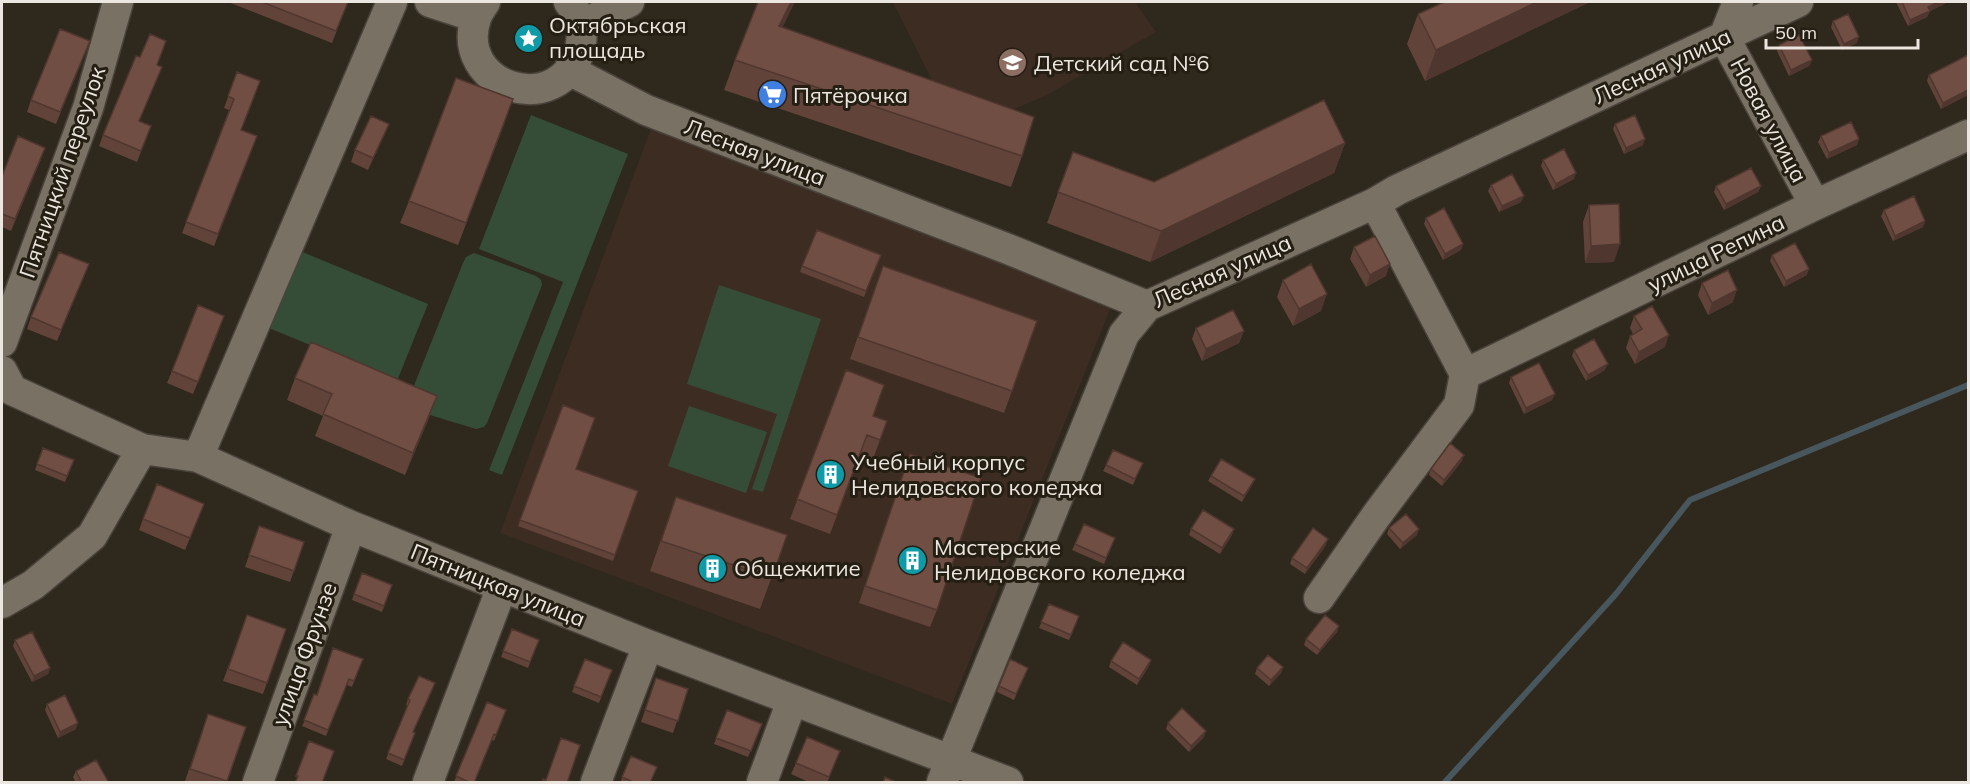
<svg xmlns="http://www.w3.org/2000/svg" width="1970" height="784" font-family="Mulish,sans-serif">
<rect width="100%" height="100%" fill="#2e281d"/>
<path fill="#3d2c22" d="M893,2H1135L1156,32L1047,95L1000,115L939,94Z
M652,126L1115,297L952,704L500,533Z"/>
<path fill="#354d37" d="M531,115L628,154L502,475L489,470L563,282L479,249Z
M300,251L428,304L397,381L269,328Z
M474,253L536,276L541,280L542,285L487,423L484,427L476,429L420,412L411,393L463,263L466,257Z
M719,285L821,319L763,492L752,489L777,414L687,384Z
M689,406L767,432L746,493L668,466Z"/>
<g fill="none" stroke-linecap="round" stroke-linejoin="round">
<path stroke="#48575e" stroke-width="6" d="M1445,782L1616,594L1690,500L1968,385"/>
<defs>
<path id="minor" d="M430,2L476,17
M485,2C482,7 478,12 476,18C453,87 559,121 580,49C584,32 580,15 569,2
M1738,2L1724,37L1815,205
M581,25L629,2
M569,70L646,110L1008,249L1147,306
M1375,203L1465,374L1815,205L1968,135
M2,342L88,108L118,2
M2,371L12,390L142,449L198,457L351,526L648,645L1008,782
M198,457L392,2
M1319,598L1376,516L1459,405L1465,374
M2,603L33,585L92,536L142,449
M258,782L351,526
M428,782L502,587
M596,782L648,645
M762,782L792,701
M942,782L1124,334L1147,306L1375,203L1397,190L1798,2"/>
</defs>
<use href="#minor" stroke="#49433b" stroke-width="33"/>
<use href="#minor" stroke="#797164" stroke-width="30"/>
</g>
<path fill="#61433a" d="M228,2H348L332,43Z
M1590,2L1425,81L1407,44L1418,14Z
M1896,2H1948L1930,11L1927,17L1908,26Z
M1833,21L1857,43L1842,50L1831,27Z
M782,27L1022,156L1011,187L724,90L735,60Z
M90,41L56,124L27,112L31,100Z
M1779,45L1812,60L1809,66L1789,76L1777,51Z
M1968,55V95L1941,109L1927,81L1929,75Z
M157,65L162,67L139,121L151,126L137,162L99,146L103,135Z
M237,72L242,130L257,136L214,246L182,233L229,110L224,108Z
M505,122L458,245L400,223L409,201Z
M389,124L384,136L368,170L351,162L355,150Z
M1615,124L1643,145L1624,154L1613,129Z
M1821,136L1859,139L1857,145L1827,159L1818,142Z
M1345,143L1334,173L1150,262L1047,223L1073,152L1154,182Z
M41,159L11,231L2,227V176Z
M1543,160L1574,179L1553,190L1541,166Z
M1491,185L1521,202L1499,212L1488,191Z
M1716,186H1761L1758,192L1724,210L1714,192Z
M1589,205L1614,262L1585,263L1583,222Z
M1884,210L1925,221L1923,227L1893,241L1881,216Z
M1426,218L1463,244L1461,250L1443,260L1424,224Z
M1354,247L1386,276L1366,287L1350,259Z
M881,255L864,297L800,272L802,266Z
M1772,255L1807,275L1784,287L1770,261Z
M883,266L1037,321L1004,413L850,359Z
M84,276L57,341L27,329L31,317Z
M1283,280L1321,311L1293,326L1277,297Z
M1702,283L1733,302L1708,315L1698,295Z
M1634,316L1665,347L1635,364L1626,348L1630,336L1633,334L1630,328Z
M220,328L193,394L167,383L172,371Z
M1196,328L1244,331L1239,343L1202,361L1192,339Z
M1574,350L1605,370L1586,381L1572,356Z
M846,370L873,416L887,421L873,459L860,454L830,534L790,519Z
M1511,377L1552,400L1524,414L1509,383Z
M295,378L429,418L405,475L315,436L323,416L287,400Z
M563,405L576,469L638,491L613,561L518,526Z
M43,448L74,460L65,482L35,470Z
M1462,461L1442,486L1429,475L1431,469Z
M1106,465L1140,469L1133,485L1103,471Z
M904,471L937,610L930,627L859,603Z
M1211,476L1252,485L1242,502L1208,481Z
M676,497L787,535L760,609L650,571Z
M204,504L185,550L139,530L143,519Z
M259,526L304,542L290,582L245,567Z
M1389,528L1417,535L1400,549L1387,534Z
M1191,529L1232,535L1220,554L1189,535Z
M1115,538L1104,564L1072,550L1075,544Z
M1326,545L1305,574L1290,564L1292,558Z
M392,585L382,612L352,600L354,594Z
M1049,604L1079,616L1069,640L1039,628Z
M247,615L286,629L263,694L223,681Z
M1339,626L1337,632L1317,655L1304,645L1306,639Z
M512,629L539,640L528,668L501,657Z
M15,640L50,668L48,674L32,682L13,646Z
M363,659L352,687L347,685L326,736L302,726L317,695Z
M585,659L612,670L599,703L572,692Z
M1010,659L1028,668L1014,700L997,692Z
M1151,660L1149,666L1137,685L1109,667L1111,661Z
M1283,667L1281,673L1269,686L1255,674L1257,668Z
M656,678L688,689L673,733L641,722Z
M433,689L413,732L415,733L402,766L386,759L408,706L406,705L408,699Z
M487,702L506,710L494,741L492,740L474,783L454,782Z
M47,704L76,729L58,738L45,710Z
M727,710L762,724L748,757L714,744Z
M208,714L246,727L227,783H191L185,781Z
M1168,723L1204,737L1189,752L1166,729Z
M840,751L827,783H811L791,774L796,763Z
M631,756L651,783H620Z
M76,771L109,783H76L73,777Z"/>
<path fill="#4f372f" d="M791,2H795L768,57L779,26Z
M1537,2H1590L1425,81L1436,50Z
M1938,2H1948L1930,11L1927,17L1908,26L1910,20L1928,7Z
M1859,37L1857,43L1842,50L1844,44Z
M1812,60L1809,66L1789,76L1791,70Z
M1968,90V95L1941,109L1943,103Z
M389,124L384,136L368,170L373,158Z
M1645,139L1643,145L1624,154L1626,148Z
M1859,139L1857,145L1827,159L1829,153Z
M1345,143L1334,173L1150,262L1161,231Z
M45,148L41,159L11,231L15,219Z
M1576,173L1574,179L1553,190L1556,184Z
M1761,186L1758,192L1724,210L1726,204Z
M1524,196L1521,202L1499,212L1502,206Z
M1925,221L1923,227L1893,241L1895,236Z
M1463,244L1461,250L1443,260L1445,254Z
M1620,244L1614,262L1585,263L1591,246Z
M1390,264L1386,276L1366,287L1370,275Z
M1809,269L1807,275L1784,287L1786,281Z
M1737,290L1733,302L1708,315L1712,303Z
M1327,294L1321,311L1293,326L1299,309Z
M1244,331L1239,343L1202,361L1206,349Z
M1669,335L1665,347L1635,364L1639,352Z
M1608,364L1605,370L1586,381L1588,375Z
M1555,394L1552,400L1524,414L1526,408Z
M437,396L429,418L405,475L413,453Z
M1464,455L1462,461L1442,486L1444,480Z
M1255,479L1252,485L1242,502L1244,496Z
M1234,529L1232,535L1220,554L1222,548Z
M1419,529L1417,535L1400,549L1403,543Z
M1328,539L1326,545L1305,574L1307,568Z
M1339,626L1337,632L1317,655L1320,650Z
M1151,660L1149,666L1137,685L1139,679Z
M1283,667L1281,673L1269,686L1271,680Z
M50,668L48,674L32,682L34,676Z
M78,723L76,729L58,738L60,732Z
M1206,731L1204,737L1189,752L1191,746Z"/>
<path fill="#714e43" stroke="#4f372f" stroke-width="1.5" d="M262,2H348L336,31Z
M758,2H791L779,26L1034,117L1022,156L735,60Z
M1444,2H1537L1436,50L1418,14Z
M1902,2H1938L1928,7L1930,11L1910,20Z
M1848,14L1859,37L1844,44L1833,21Z
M60,29L90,41L60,112L31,100Z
M150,34L166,41L157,65L162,67L139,121L151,126L141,151L103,135L136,56L140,57Z
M1799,35L1812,60L1791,70L1779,45Z
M1968,55V90L1943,103L1929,75Z
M237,72L260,81L241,130L257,136L218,234L186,222L234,99L228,96Z
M456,78L513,99L466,223L409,201Z
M1324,100L1345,143L1161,231L1058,192L1073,152L1154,182Z
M1635,115L1645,139L1626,148L1615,124Z
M371,116L389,124L373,158L355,150Z
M1851,122L1859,139L1829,153L1821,136Z
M18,136L45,148L15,219L2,214V176Z
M1564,149L1576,173L1556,184L1543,160Z
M1751,168L1761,186L1726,204L1716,186Z
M1512,174L1524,196L1502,206L1491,185Z
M1914,196L1925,221L1895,236L1884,210Z
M1619,204L1620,244L1591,246L1589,205Z
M1444,208L1463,244L1445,254L1426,218Z
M817,230L881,255L866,291L802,266Z
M1375,236L1390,264L1370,275L1354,247Z
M1795,243L1809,269L1786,281L1772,255Z
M59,252L89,264L61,330L31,317Z
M1311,264L1327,294L1299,309L1283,280Z
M883,266L1037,321L1012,391L858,337Z
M1728,270L1737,290L1712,303L1702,283Z
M198,305L224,316L198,382L172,371Z
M1652,306L1669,335L1639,352L1630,336L1642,329L1634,316Z
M1233,310L1244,331L1206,349L1196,328Z
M1594,339L1608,364L1588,375L1574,350Z
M311,342L437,396L413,453L323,414L332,394L295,378Z
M1539,363L1555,394L1526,408L1511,377Z
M846,370L884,385L873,416L887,421L880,440L867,435L837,515L797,499Z
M563,405L595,418L576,469L638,491L615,555L520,520Z
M1450,443L1464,455L1444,480L1431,469Z
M43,448L74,460L67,476L37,464Z
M1113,450L1143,463L1135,479L1106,465Z
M910,454L981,478L937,610L865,586Z
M1221,459L1255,479L1244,496L1211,476Z
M157,484L204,504L190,538L143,519Z
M676,497L787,535L772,578L661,541Z
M1203,510L1234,529L1222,548L1191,529Z
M1406,514L1419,529L1403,543L1389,528Z
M1084,524L1115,538L1106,558L1075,544Z
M259,526L304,542L294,571L249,555Z
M1313,528L1328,539L1307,568L1292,558Z
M362,573L392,585L384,606L354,594Z
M1049,604L1079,616L1071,635L1041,622Z
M247,615L286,629L267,683L228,669Z
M1325,615L1339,626L1320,650L1306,639Z
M512,629L539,640L530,662L503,651Z
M32,632L50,668L34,676L15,640Z
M1123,642L1151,660L1139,679L1111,661Z
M333,648L363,659L354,681L349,679L328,730L304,720L314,694L317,695Z
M1268,655L1283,667L1271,680L1257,668Z
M585,659L612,670L601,697L574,686Z
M1010,659L1028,668L1016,694L999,686Z
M419,676L435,683L413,732L415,733L404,760L388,753L410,700L408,699Z
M656,678L688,689L678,721L645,710Z
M65,695L78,723L60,732L47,704Z
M487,702L506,710L496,735L494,734L474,783H471L456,776Z
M1182,708L1206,731L1191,746L1168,723Z
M727,710L762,724L751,751L716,738Z
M208,714L246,727L227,781L190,769Z
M807,737L840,751L829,777L796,763Z
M561,738L580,745L567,783H542L543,779L546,780Z
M309,741L334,751L322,783H295L298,776H296Z
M631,756L657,767L650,783H635L622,777Z
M96,760L109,783H82L76,771Z
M885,777L898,783H883Z"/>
<defs>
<symbol id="sight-disc" viewBox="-11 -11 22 22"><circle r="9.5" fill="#0f9aa8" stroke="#241e13"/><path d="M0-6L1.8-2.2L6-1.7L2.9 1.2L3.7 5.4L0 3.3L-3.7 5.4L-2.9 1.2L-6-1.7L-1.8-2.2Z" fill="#fff"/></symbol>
<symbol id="school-disc" viewBox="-11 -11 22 22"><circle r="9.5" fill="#8d6e63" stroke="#241e13"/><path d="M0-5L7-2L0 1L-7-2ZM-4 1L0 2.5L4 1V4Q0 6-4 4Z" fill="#fff"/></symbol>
<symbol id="supermarket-disc" viewBox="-11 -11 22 22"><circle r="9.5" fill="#3f7fe0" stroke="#241e13"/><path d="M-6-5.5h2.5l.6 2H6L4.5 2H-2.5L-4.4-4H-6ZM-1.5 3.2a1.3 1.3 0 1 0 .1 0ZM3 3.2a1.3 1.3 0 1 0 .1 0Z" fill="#fff"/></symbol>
<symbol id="building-disc" viewBox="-11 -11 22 22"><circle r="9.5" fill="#0f9aa8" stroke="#241e13"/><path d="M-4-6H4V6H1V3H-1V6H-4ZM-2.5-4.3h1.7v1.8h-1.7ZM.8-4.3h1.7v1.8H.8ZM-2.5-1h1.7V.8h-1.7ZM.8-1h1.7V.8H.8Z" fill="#fff"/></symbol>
</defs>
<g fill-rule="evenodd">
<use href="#sight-disc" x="512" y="22" width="33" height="33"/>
<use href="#school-disc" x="996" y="46" width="33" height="33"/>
<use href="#supermarket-disc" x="756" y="78" width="33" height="33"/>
<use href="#building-disc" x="814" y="458" width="33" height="33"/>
<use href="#building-disc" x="896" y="544" width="33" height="33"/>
<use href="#building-disc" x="696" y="552" width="33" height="33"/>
</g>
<g text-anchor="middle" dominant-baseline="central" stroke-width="6" stroke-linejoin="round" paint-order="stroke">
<g font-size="22" fill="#ebe6df" stroke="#241e13" text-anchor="start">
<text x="549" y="25">Октябрьская<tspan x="549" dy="25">площадь</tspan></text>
<text x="1034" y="63">Детский сад №6</text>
<text x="793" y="95">Пятёрочка</text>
<text x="851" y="462">Учебный корпус<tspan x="851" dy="25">Нелидовского коледжа</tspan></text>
<text x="934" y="547">Мастерские<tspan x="934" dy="25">Нелидовского коледжа</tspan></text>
<text x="734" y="568">Общежитие</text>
</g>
<g font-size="22" fill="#ebe6df" stroke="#241e13">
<text transform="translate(1662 66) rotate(-25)">Лесная улица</text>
<text transform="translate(1769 120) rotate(62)">Новая улица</text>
<text transform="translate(755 152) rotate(21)">Лесная улица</text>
<text transform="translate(62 172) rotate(-71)">Пятницкий переулок</text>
<text transform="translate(1716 253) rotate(-26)">улица Репина</text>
<text transform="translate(1222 271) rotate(-24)">Лесная улица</text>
<text transform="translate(498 585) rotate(22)">Пятницкая улица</text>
<text transform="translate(304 654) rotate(-70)">улица Фрунзе</text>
</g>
</g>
<rect width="1970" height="784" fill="none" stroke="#ebe6df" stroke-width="6"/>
<path d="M1766 39v9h152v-9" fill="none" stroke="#ebe6df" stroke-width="3"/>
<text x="1775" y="39" font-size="18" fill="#ebe6df" stroke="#241e13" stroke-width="4.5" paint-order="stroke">50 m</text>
</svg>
